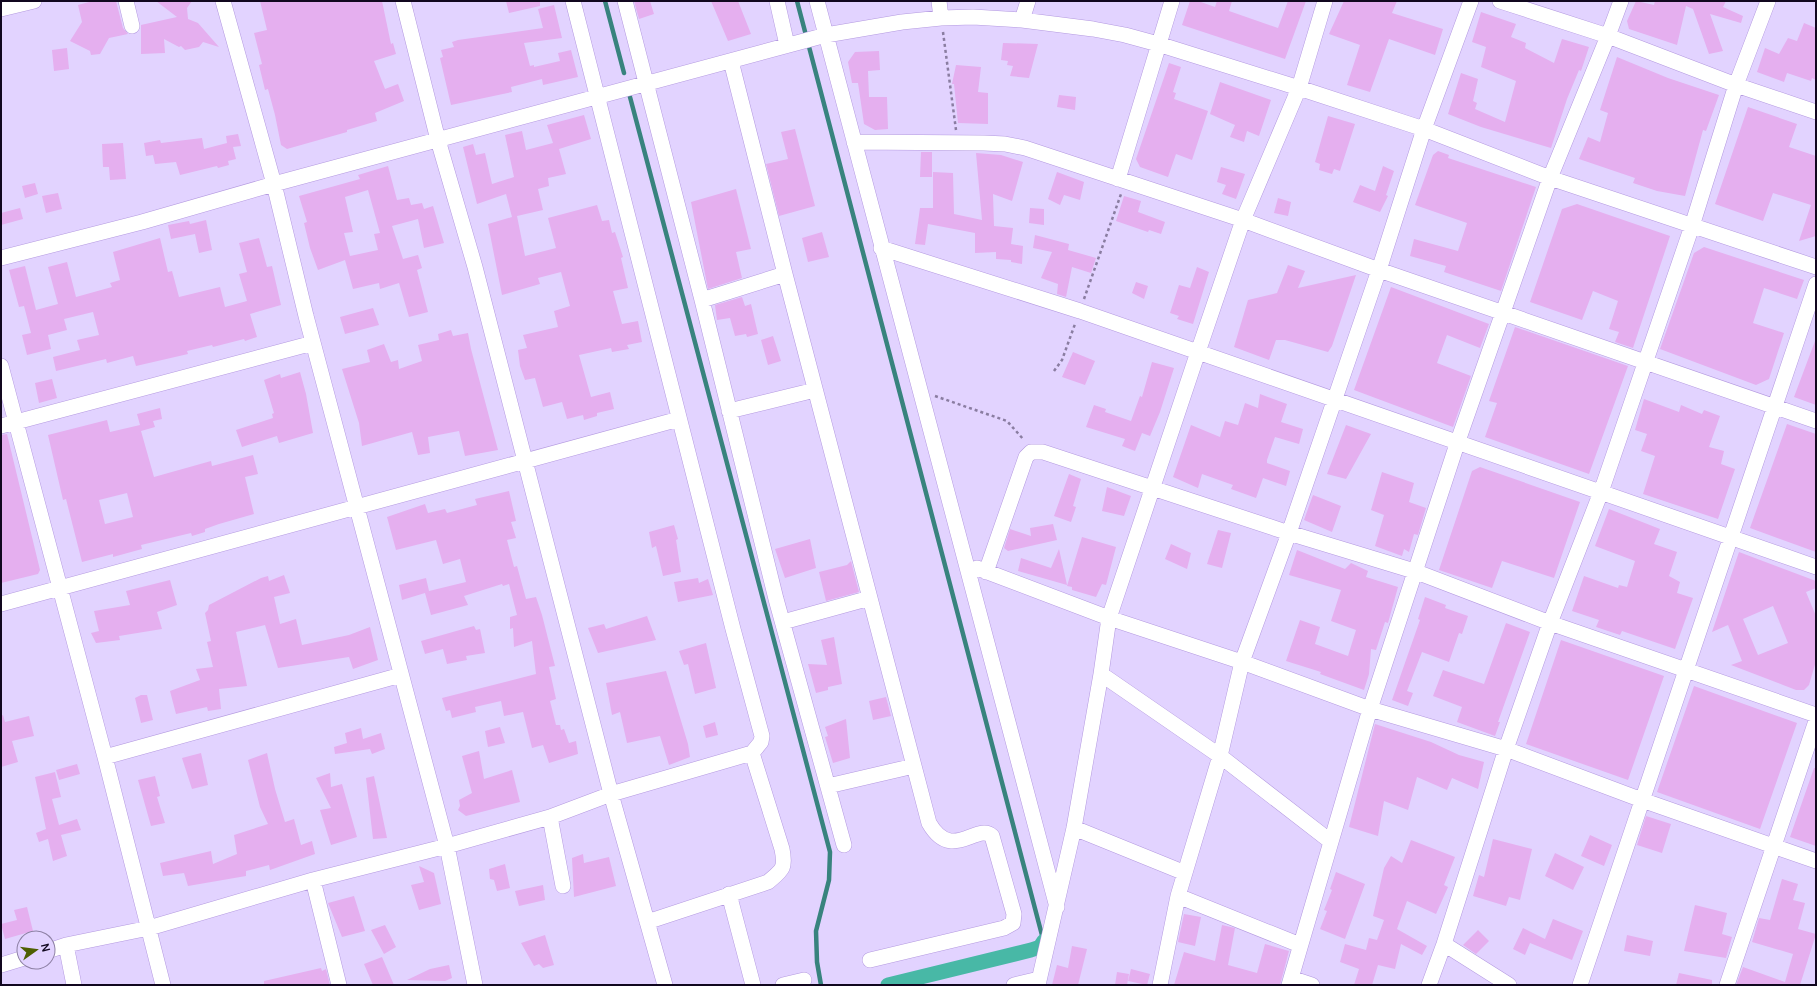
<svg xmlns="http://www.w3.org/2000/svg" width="1817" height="986" font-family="Manrope,sans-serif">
<rect width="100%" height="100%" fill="#e2d3ff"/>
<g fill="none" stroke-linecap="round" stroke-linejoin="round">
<path stroke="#38837e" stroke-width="4.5" d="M605,1L624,73
M797,1L1043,939
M630,97L830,852L829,880L816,931L817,962L821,985"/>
<path stroke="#48b8a6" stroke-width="15" d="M888,985L1031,950L1040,947L1044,941"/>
</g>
<path fill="#e5afef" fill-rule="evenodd" d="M93,1H116L123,28L128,34L109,38L100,54L91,55L90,51L70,41L82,22L78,5Z
M156,1H192L187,8L188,19L198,23L219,47L203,42L199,47L185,50L181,46L179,47L164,39L165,53L141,54V25L177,17Z
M260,1H382L391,44L393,43L396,54L374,61L385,89L398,84L404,101L375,113L377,121L347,130V132L287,149L281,145L275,115L268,89L265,90L259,65L262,64L254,33L267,30Z
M506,1H540V6L509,13Z
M634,1H650L654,14L639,19Z
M711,1H738L751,34L728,41Z
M1190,1H1198L1215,7L1217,1H1232L1229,11L1278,28L1288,1H1306L1285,59L1182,25Z
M1344,1H1397L1392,13L1443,29L1435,55L1389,39L1370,92L1347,85L1360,45L1329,34Z
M1636,1L1654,5L1655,1H1726L1723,7L1743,16L1741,23L1710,14L1723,51L1709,54L1693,9L1686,6L1677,45L1629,29L1627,21Z
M554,5L562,38L524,43L530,66L534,65V67L560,61L558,53L571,50L578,77L543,85L542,79L511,87L512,92L451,105L440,58L443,57L441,50L454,47L452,42L458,40L543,28L538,9Z
M1481,12L1516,24L1511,37L1526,43L1525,48L1554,63L1562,39L1589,47L1581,71L1579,70L1567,99L1551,148L1481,127L1448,114L1461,73L1478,79L1473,101L1477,103L1475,109L1505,122L1516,81L1481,67L1486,47L1472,42Z
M1804,23L1816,28V80L1812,78L1811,81L1787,73L1784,82L1757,72L1765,48L1779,54L1788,38L1797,41Z
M1003,43L1038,44L1029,78L1010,76L1013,66L1007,65L1008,61L1001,60Z
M67,48L69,69L54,71L52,50Z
M879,51L880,70L868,71L869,97H887L888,129L875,130L864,124L858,83H852L848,62L855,52Z
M1617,57L1668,78L1719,95L1706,131L1703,130L1685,196L1657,191L1633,183L1635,178L1579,159L1588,137L1600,142L1608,113L1600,110Z
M1169,63L1181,67L1173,92L1176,93L1174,99L1208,111L1192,160L1176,154L1168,177L1140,167L1136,159Z
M956,65L981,67L978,92L988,93V124L958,123L954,84H952Z
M1220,82L1271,100L1259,136L1247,131L1244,142L1230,137L1235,125L1210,114Z
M1059,95L1076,97L1075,110L1057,107Z
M1748,107L1797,124L1789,147L1816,156V236L1799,241L1811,205L1773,193L1763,221L1715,204Z
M584,115L591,139L559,149L566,174L548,178L549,186L538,189L543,210L517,216L525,256L556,248L548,218L597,205L602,221L609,220L612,233L615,232L623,257L621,258L628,288L613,291L622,324L638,321L642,342L627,345L629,349L612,352L611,348L579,355L591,397L610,392L614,409L597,413V416L584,420L583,415L567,419L562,402L543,407L535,378L525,380L520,366L518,350L527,348L523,335L558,327L554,311L570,306L561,272L538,278L540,284L502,295L488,224L512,217L506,194L477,204L463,147L473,144L476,155L485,153L492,184L514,177L505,135L522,131L526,150L553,143L547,125Z
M1328,116L1355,124L1340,171L1334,169L1332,174L1319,170L1320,164L1315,162Z
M795,129L815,206L779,216L766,164L788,159L781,132Z
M238,134L241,146L233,147L236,159L228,161L229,165L218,168L217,166L180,175L176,162L155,164L153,155L146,156L144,143L160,140L161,143L202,138L204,149L227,143L226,136Z
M123,143L126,179L110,180L109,167H103L102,144Z
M1438,151L1449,155L1448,158L1536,187L1501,291L1444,272L1446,266L1410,256L1414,239L1458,251L1467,223L1415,205L1433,155Z
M921,152H932V177H920Z
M976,153L1001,155L1023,162L1012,201L993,194L994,226L1013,228L1011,244L1023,246L1022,264L1011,262V260L996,259V252L975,253V233L928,224L925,245L915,244L920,208H933V172L953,173L954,214L982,220Z
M388,166L397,200L409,198L411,205L422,203L424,209L433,206L444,243L424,248L418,219L392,226L403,259L418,255L422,268L417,270L428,312L409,317L399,283L380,289L379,283L353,289L345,260L318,270L310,248L304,223L307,222L299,196L360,179L358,175ZM368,190L380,233L374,234L378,250L350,256L344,233L353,232L345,197Z
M1383,166L1394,171L1386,195L1388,196L1380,212L1353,202L1360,185L1375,191Z
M1221,167L1245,174L1236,199L1222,194L1226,185L1217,182Z
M1057,172L1084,182L1080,200L1064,195L1060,205L1048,199Z
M35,183L38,194L25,198L22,186Z
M736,189L751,249L736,252L742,278L708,289L691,202Z
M58,193L62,209L46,213L42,196Z
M1124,196L1141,201L1138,212L1165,222L1161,234L1149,230L1148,232L1116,221Z
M1278,198L1291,202L1288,216L1274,213Z
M1577,204L1670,236L1633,348L1615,342L1619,332L1609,329L1618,301L1593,291L1582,320L1530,302L1562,209Z
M20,208L23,219L1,225V213Z
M1030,208L1044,209V225L1029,223Z
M206,220L212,250L199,253L195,234L171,239L168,225L189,221L190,224Z
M822,232L829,257L808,262L802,238Z
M1035,235L1069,244L1068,250L1096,258L1091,273L1072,267L1066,297L1057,294L1058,284L1041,278L1052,252L1033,248Z
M160,238L168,272L172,271L179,297L220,287L225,307L247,301L239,274L247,272L239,243L259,238L267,267L272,266L281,305L250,314L257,337L245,341L244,339L213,347L212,345L187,351L188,354L136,366L133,356L107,363L106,359L56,371L53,357L80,350L77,340L99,335L93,312L64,319L67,330L48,335L51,349L27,355L22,335L31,333L24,306L19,307L9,270L25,266L36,310L58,304L48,267L67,262L76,297L112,287L110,283L120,280L113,252Z
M1704,247L1804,280L1797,299L1764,288L1753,323L1784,333L1769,379L1756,385L1660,349L1694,253Z
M1288,265L1305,271L1298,288L1356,275L1332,346L1328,352L1285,340H1276L1269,360L1234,347L1248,300L1277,293Z
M1197,267L1209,272L1193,324L1177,319L1179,316L1170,313L1179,285L1190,288Z
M1136,282L1148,286L1144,299L1132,293Z
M1391,287L1489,324L1480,348L1447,335L1437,363L1471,376L1453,427L1354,390Z
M742,297L745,306L751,304L758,334L747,337L746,334L735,336L730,318L717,320L715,305Z
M373,308L379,325L345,334L340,317Z
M1515,327L1628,366L1589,474L1485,437L1497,403L1489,401Z
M451,330L453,336L468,333L471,349L498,450L465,456L459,431L428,437L430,453L418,455L412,432L362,446L359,423L342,369L370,362L367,350L384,344L391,362L398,360L399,369L422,361L418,345L439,340L438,334Z
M773,336L781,361L768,365L761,340Z
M1815,341H1816V405L1794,397Z
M1073,352L1095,361L1085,385L1062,377Z
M1152,362L1174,368L1160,412L1150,436L1142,433L1135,451L1122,446L1125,439L1086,427L1094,405L1106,409L1105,412L1131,421L1140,396L1142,397Z
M300,372L306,394L313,433L279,443L277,436L242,447L236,430L273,418L272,414L274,413L264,380L280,374L281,378Z
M52,379L57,398L39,403L35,383Z
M1260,394L1287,404L1281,422L1303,429L1299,444L1275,437L1267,460V463L1290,471L1286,486L1263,478L1256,498L1231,489L1233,485L1202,474L1198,488L1173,477L1191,425L1220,437L1225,421L1238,425L1245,403L1258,408Z
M1644,399L1679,412L1681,405L1702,414L1704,410L1720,416L1709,447L1724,451L1721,464L1735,469L1718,519L1643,494L1655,456L1641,451L1647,434L1635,430Z
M160,408L162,419L153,421L155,427L141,431L154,477L211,461L212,466L253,455L258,474L245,477L254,514L219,524L205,529V532L192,536L191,533L141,545L142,549L113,557V554L82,562L66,499L63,500L48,435L107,420L110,432L140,425L137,414ZM127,493L133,517L105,524L99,500Z
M1787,424L1816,434V552L1750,528Z
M1346,425L1371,434L1346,479L1327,474Z
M7,434L40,570L38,574L1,583V435Z
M1480,467L1580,502L1554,578L1502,561L1492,588L1439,570L1472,471Z
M1382,472L1414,483L1409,502L1426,508L1418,535L1414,534L1409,552L1404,549L1402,556L1375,546L1384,515L1371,510Z
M1069,474L1081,479L1073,506L1076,507L1071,522L1054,516Z
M1107,487L1131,496L1124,516L1102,511Z
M509,491L516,521L511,522L516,538L507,540L514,567L517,566L526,599L536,597L542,615L555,666L549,667L556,699L550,701L556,725H560L561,730L564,729L569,743L576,741L578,754L549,763L543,745L532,748L523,712L504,716L501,701L475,707L476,712L452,718L450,710L446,711L442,698L536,674L532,641L514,647L513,628L510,629V617L517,615L509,584L503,586L502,584L464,596L468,605L431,615L425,593L402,600L399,585L426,578L429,591L466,582L460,559L443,564L436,540L396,550L387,517L425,504L428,513L445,509L447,513L477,505L475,499Z
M1313,495L1341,506L1332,532L1304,520Z
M1609,509L1660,529L1654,544L1677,552L1669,576L1680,582L1677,593L1693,598L1675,649L1622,631L1620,635L1596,627L1599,620L1572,611L1584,576L1618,588L1619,585L1627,587L1635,561L1595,546Z
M1053,524L1057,540L1008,551L1004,548L1010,529L1031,536L1030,528Z
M674,525L678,539L676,540L681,572L663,576L656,546L652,548L649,532Z
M1218,530L1231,533L1222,568L1207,564Z
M1082,537L1116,547L1106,585L1102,584L1096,597L1072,590V587L1067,586Z
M810,539L816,568L785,578L775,549Z
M1171,544L1191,553L1187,569L1165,559Z
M1059,549L1067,585L1018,571L1021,558L1051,568Z
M1297,550L1345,569L1351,563L1368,571L1366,577L1398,587L1388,623L1385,622L1376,650L1371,649L1369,674L1364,690L1320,674L1321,672L1286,661L1300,620L1320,627L1315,644L1348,656L1356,630L1331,621L1341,590L1289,575Z
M1739,552L1816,581V588L1806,592L1816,616V661L1809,685L1804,690H1796L1731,665L1742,661L1728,625L1712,632ZM1773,606L1788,643L1758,655L1743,619Z
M851,561L859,592L826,601L819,572L847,565Z
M284,575L290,593L274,597L280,624L296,619L302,645L349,635L370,627L378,660L353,669L349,657L278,668L265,625L236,632L247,686L219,689L221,709L208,711L207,707L176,714L170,691L200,680L196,669L213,667L207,642L211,641L205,613L208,610L209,605L261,578L268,576L269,581Z
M698,578L699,583L708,579L713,595L678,602L674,582Z
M170,580L177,605L157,612L162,629L119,636L120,640L96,643L91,633L99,631L94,611L130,605L126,591Z
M1425,597L1446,605L1445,608L1468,616L1462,634L1459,633L1449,662L1422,652L1407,691L1413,693L1408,706L1392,700L1420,620L1418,619Z
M647,616L656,640L598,653L588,628L604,624L606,629Z
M1506,623L1530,632L1498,722H1500L1495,736L1457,722L1462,707L1433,696L1443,670L1484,684Z
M474,626L476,630L480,629L485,653L466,656L467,660L447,664L443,649L425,654L421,641Z
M834,637L842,684L828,687V690L816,693L808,664L827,665L821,640Z
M1561,640L1664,676L1628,780L1526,744Z
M706,643L716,688L695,694L688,664L684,665L679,651Z
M666,671L688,744L690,757L669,765L660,736L627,743L620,712L612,715L606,683Z
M1694,686L1797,723L1760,829L1657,792Z
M141,695H147L153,720L141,723L135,698Z
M886,697L891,716L873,720L869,701Z
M3,715L5,722L29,716L34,736L12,741L18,762L1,767V716Z
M846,719L850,758L833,763L825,737L828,736L825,727Z
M715,722L718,735L706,738L703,726Z
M1375,724L1431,742L1459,755L1484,762L1478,789L1452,778L1447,790L1417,777L1408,810L1384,801L1378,836L1349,827Z
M500,727L505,743L488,747L485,731Z
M361,728L363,739L381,733L385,749L372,754L370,749L335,754L334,747L347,743L345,733Z
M479,751L484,779L512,770L520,802L466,816L458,810L460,806L459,800L472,793L462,756Z
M201,753L208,785L192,789L182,758Z
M267,753L275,789L285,822L294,819L301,845L312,841L315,854L270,870L269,865L246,871V876L188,886L184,873L163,876L160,863L211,851L213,864L237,854L234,835L268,824L260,807L248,760Z
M77,764L80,774L59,780L56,770Z
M1814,768H1816V846L1790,837Z
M55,772L61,797L52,799L59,825L77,819L81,830L61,835L67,856L53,861L48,839L39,842L36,833L46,829L35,777Z
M330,773L331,787L342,784L357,837L331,845L320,810L331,808L316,778Z
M155,776L160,796L157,797L165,823L151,826L138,780Z
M374,776L387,838L373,839L366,778Z
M1646,816L1671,824L1662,853L1637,845Z
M1590,835L1612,845L1604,866L1581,856Z
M1493,839L1532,849L1520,900L1509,897L1506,906L1473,896L1479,875L1484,877Z
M1411,840L1455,857L1444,885L1448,887L1436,914L1407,901L1397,929L1427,946L1422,955L1401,944L1395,969L1378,965L1372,985H1354L1359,969L1340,962L1345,944L1366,950L1369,938L1377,940L1384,920L1373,916L1384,868L1391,856L1402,863Z
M1555,853L1584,867L1573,890L1545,876Z
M583,854L584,863L609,857L616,886L574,897L572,858Z
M505,864L510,888L497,891L494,880L490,879L489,869Z
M419,866L434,873L441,904L419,910L411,885L424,882Z
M1336,872L1365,884L1345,939L1320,929L1327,911L1324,910L1332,890L1330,889Z
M1782,879L1798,884L1793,900L1805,903L1798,929L1816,934L1800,985H1736L1743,967L1785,982L1793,954L1752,942L1759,918L1770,920Z
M543,885L545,900L519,906L515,891Z
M354,896L365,931L342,937L328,903Z
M1695,905L1727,913L1722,934L1732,937L1726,958L1684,951Z
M27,907L33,931L5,939L1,924L17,920L14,910Z
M1184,914L1201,917L1195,946L1178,942Z
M1553,919L1583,931L1572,960L1530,943L1525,955L1513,949L1523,928L1545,939Z
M385,925L396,947L384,954L371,930Z
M1222,925L1235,928L1228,965L1257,973L1265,944L1289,951L1280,985H1174L1184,952L1215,961Z
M1478,930L1489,941L1476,954L1463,945Z
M545,935L554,965L543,968L539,964L534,966L521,943Z
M1627,935L1653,941L1650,956L1624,951Z
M1072,946L1087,949L1078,985H1052L1057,965L1068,968Z
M382,957L394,985H373L364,964Z
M449,965L452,978L445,981L407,980L430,969Z
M321,968L322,971L326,969L330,985H264V981Z
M1131,969L1150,974L1147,985L1128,981Z
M1117,972L1129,974L1127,985H1115Z
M1679,973L1712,980V985H1676Z"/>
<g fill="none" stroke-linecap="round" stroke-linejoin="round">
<defs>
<path id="minor" d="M126,1L132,26
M223,1L274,184L306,316L447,846L475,985
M403,1L438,140L475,267L611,794L665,985
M625,1L702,300L776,599L844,845
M777,1L787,45
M817,1L1057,907
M939,1L941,18
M1325,1L1299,88L1243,220L1198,352L1109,618L1101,674L1220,756L1330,841
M1500,1L1608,36L1736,85L1816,112
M1,9L34,1
M1022,20L1028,1
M731,61L785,274L929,823C952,863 977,822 992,836L1014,914L1013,923L1004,928L870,960
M854,142L984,143L1005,144L1025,148L1243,220L1379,270L1816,421
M1118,179L1172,1
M881,248L1080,311L1816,567
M1,258L142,222L274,184L826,35L902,22L941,18L973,17L1022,20L1093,29L1125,35L1158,44L1299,88L1424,129L1550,178L1816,267
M702,300L785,274
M1,366L105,757L163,985
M729,411L815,390
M1,426L313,343
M977,568L1109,618L1242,662L1370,709L1506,749L1642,800L1816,861
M986,572L1026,457L1031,452H1043L1289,533L1414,571L1550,623L1816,715
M1,604L679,419
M783,622L870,598
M105,757L401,675
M828,786L914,766
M550,817L563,886
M1074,828L1185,873
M313,880L339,985
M729,894L753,985
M1178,896L1300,945
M647,922L768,882C782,870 786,869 782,849L752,753
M1444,944L1509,985
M66,945L74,985
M48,951L66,945L149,928L313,880L447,846L550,817L611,794L752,753L761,742L762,736L733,629L573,1
M1,965L24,958
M1291,978L1312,985
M783,985L804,980
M1014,985L1039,979
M1038,985L1074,828L1101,674
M1160,985L1178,896L1220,756L1242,662L1289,533L1379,270L1424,129L1471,1
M1289,985L1370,709L1458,441L1550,178L1608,36L1621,1
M1429,985L1444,944L1506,749L1550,623L1601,492L1692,226L1736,85L1768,1
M1580,985L1816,284
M1727,985L1816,721"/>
</defs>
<use href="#minor" stroke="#b49ae0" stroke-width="16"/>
<path stroke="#8a7da1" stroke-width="2.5" stroke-dasharray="3 3" stroke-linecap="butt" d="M943,32L956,130
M1084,299L1121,194
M1054,371L1062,360L1075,324
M935,396L1007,421L1024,440"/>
<use href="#minor" stroke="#fff" stroke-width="15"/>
</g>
<rect width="1817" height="986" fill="none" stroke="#11071f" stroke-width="4"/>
<g transform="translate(36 950) rotate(76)"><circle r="19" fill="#e2d3ff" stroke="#8e81a5"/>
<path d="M0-3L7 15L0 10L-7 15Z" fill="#4e5f02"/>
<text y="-6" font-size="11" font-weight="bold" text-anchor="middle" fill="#11071f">N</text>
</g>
</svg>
